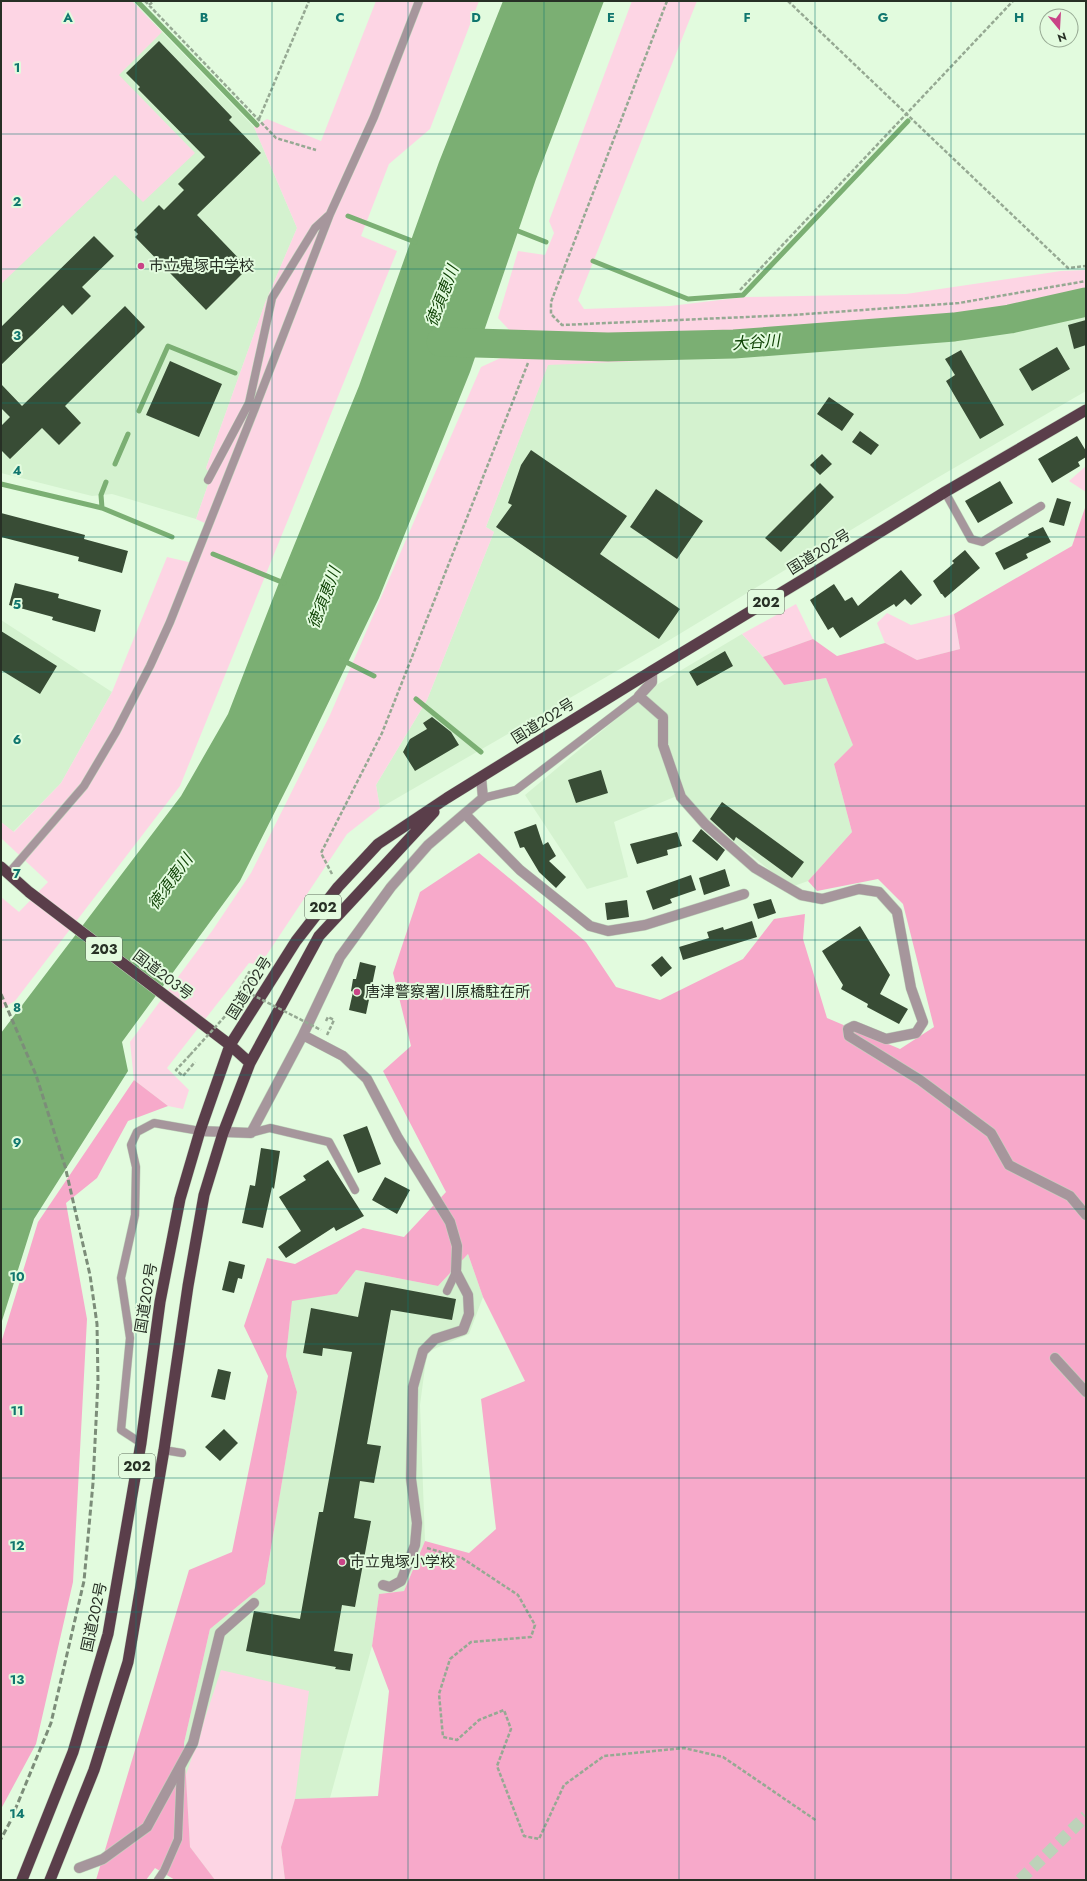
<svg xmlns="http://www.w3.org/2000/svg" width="1087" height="1881" font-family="Jost,'Noto Sans JP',sans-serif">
<rect width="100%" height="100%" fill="#e2fbde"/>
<path fill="#d4f2cf" d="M1,1H132L254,127L297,228L265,303L206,468L211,476L196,519L112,494L92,496L1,473Z
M1086,315V391L930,482L658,647L380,808L376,785L427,700L494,532L486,527L548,364L734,357L966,339Z
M1,620L112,692L61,783L13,832L1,822Z
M742,634L763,657L784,685L826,678L854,745L834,764L852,832L808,881L791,887L708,821L684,793L614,822L628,877L587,889L525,795L658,684Z
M468,1254L483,1297L469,1334L427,1352L420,1405L425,1541L404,1591L379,1594L372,1646L330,1798L295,1799L215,1880L190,1847L184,1743L210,1629L265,1584L297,1392L286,1356L292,1300L337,1294L356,1270L438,1286Z"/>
<path fill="#fdd5e4" d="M1,1H132L162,32L119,75L195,153L143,202L115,175L1,284Z
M376,1H479L430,129L389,164L361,236L397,251L180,786L15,1001L1,1009V897L19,912L48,882L1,838V822L14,832L61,783L112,692L167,557L197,564L211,526L196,519L211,476L206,468L265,303L297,228L254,127L267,119L321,141Z
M632,1H697L578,300L584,309L670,306L745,297L906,294L1061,271L1086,270V295L956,318L733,336H515L498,318L518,251L545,255L554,233L549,221Z
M505,356L734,357L548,365L486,527L494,532L427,700L376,785L380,808L347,834L260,965L249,963L167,1068L189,1090L183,1109L168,1106L134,1080L130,1042L212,931L251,873L330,715L481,367Z
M1086,466V492L1069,481Z
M796,604L813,639L763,657L742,634Z
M887,613L911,625L954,614L960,649L917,660L885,643L877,623Z
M221,1670L309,1691L295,1799L281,1847L285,1880H215L190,1847L186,1775Z"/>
<path fill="#f7a9ca" d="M1086,505V1880H285L281,1847L295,1799L378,1796L389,1691L372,1646L379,1594L404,1591L425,1541L469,1553L496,1529L481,1399L525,1381L483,1297L468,1254L438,1286L356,1270L337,1294L292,1301L286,1356L297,1392L265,1584L210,1629L184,1743L190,1847L215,1880H175L155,1868L146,1880H96L189,1570L232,1552L268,1376L244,1326L267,1258L295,1264L363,1228L404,1237L446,1192L383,1071L411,1046L393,973L420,892L479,853L586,942L616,987L660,1000L743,959L774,919L805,914L803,939L827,1018L900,1049L934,1027L903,904L878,879L817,891L808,881L852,832L834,764L853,745L826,678L784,685L763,657L813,639L837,656L885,643L917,660L960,649L954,614L1072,546Z
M134,1080L168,1106L128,1121L97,1178L66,1203L87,1319L73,1582L36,1744L1,1809V1343L38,1222Z"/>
<path fill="#7baf73" d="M503,1H604L536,179L470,372L379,598L293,776L240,881L122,1042L128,1071L34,1219L1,1324V1033L181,796L228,714L280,580L359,386L439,162Z"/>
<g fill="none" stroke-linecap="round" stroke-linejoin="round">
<path stroke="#7baf73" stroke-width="5" d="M137,1L257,125
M348,216L415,242
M513,229L546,242
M593,261L688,299L743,295L908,121
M139,411L168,346L235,373
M115,464L128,434
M1,484L102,508L172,537
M102,508L101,495L106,482
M213,554L284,583
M342,660L374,676
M416,699L481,752"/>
<path stroke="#7baf73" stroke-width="29" d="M441,342L608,347L734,344L954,327L1010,319L1086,302"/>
</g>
<path fill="#384c35" d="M159,41L232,117L229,120L261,153L197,215L248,268L206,310L135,237L138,234L134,230L159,205L164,210L184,190L178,184L205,157L138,89L140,87L126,73Z
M94,236L114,256L82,287L91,296L72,315L63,305L1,365V327Z
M125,306L145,327L65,406L81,423L59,445L42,428L10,459L1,450V426L10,417L1,408V384L22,406Z
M1086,320V345L1074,349L1068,325Z
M1057,347L1070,369L1032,391L1019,369Z
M961,350L1004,425L980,439L946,381L955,375L945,359Z
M170,361L222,384L199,437L146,415Z
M829,397L854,414L842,431L817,414Z
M860,431L879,445L871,455L852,442Z
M1077,436L1086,451V457L1078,462L1080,466L1052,483L1038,459Z
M531,450L627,516L600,554L680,609L659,639L496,527L512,505L508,503L521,465Z
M822,454L832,464L820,475L810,465Z
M1000,481L1013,503L978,523L965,501Z
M820,483L834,497L781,552L765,538Z
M656,489L703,521L677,559L630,527Z
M1057,498L1071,502L1064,526L1049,522Z
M1,513L85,535L84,539L128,551L122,573L78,561L79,557L1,537Z
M1043,527L1051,542L1026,554L1028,558L1004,570L995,553L1029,536L1028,534Z
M965,550L980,568L945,598L942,594H941L933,581L954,563L952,561Z
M901,570L922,595L911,605L905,599L896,607L894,604L840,638L833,627L828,630L810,600L834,584L845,601L852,597L858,606Z
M15,583L59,594L58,598L101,610L95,632L52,620L53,617L9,605Z
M1,631L57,666L40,694L1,670Z
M725,651L733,666L697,686L689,672Z
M432,717L451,732L459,745L415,771L403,752L410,739L427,729L423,723Z
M601,770L608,793L576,803L568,780Z
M722,802L804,862L792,878L736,837L734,841L710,819Z
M536,824L543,845L548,842L556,856L549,861L566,877L556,888L539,872L524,847L520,848L514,832Z
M701,829L725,850L717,861L692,841Z
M677,832L682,846L667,850L668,855L637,864L630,844Z
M725,869L730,886L704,895L699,878Z
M691,875L696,890L670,899L672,903L653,910L646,891Z
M771,899L776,913L758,919L753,904Z
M627,900L629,917L607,920L605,903Z
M752,921L757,937L683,960L679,947L709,938L707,932L723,927L724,930Z
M860,926L890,975L880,994L908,1009L899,1024L867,1007L868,1004L841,989L843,985L822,951Z
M662,956L672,968L661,977L651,965Z
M360,962L376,966L366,1014L349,1010L353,992L351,991L353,979H356Z
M367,1126L381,1164L358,1173L343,1135Z
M261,1148L280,1151L274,1189L272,1187L263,1228L242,1223L250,1185L255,1186Z
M328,1160L364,1216L336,1231L334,1227L286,1258L278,1247L301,1231L279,1197L306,1180L303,1176Z
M385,1177L410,1190L397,1214L372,1200Z
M229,1261L245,1265L242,1279L238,1278L234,1293L222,1290Z
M365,1282L456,1299L452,1320L391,1310L367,1444L381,1446L374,1483L360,1481L354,1518L371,1521L355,1607L342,1605L334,1651L353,1654L350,1671L335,1669L336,1667L246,1651L254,1611L300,1619L319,1512H323L352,1352L323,1348L322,1356L303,1353L311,1308L358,1317Z
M218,1369L231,1372L225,1400L211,1397Z
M224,1429L238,1443L220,1461L205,1447Z"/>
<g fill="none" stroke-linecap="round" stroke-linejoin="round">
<path stroke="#bdd2b9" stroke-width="12" stroke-dasharray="12 6" stroke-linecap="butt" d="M1020,1880L1086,1816"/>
<defs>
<path id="service" d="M249,403L272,298L315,228L328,216
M208,480L249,403L253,406
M945,492L971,539L982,542L1041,506
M483,798L516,790L639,696
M8,874L84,786L116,732L150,666L170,622L255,408L330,214L374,117L419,1
M251,1133L270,1128L329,1142L355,1190
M447,1291L456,1272
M141,1443L121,1430L130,1338L121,1278L135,1215L136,1167L131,1145L137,1132L154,1123L200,1131
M164,1450L182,1453
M158,1880L164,1871L178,1839L181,1767"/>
<path id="minor" d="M652,671V682L639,696L663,717V745L681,797L705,824L755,868L801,895L822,899L859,889L879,892L897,912L911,988L923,1022L916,1033L886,1039L854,1026L848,1029L849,1036L920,1080L991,1133L1009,1165L1070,1196L1086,1215
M465,814L520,870L590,926L608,931L645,925L744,894
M303,1035L343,1056L367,1079L398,1138L450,1222L457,1246L456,1272L468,1295L469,1314L463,1330L435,1339L423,1351L413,1387L411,1479L417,1523L415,1545L401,1581L390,1587L383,1585
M200,1131L251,1133L303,1035L340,957L391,887L428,845L483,798L481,777
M1055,1358L1086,1392
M79,1868L103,1859L147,1827L193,1743L220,1633L254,1603"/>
<path id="trunk" d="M1,867L29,892L230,1045L250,1063
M22,1880L73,1752L108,1634L141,1443L160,1302L180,1199L200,1131L230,1045L296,941L338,887L378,844L447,798L652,671L804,579L945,492L1086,410
M50,1880L94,1770L128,1662L164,1450L188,1286L204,1195L223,1133L250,1063L319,936L434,812"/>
</defs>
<use href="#service" stroke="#c0d6bd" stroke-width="9"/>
<use href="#minor" stroke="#c0d6bd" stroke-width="11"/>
<use href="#trunk" stroke="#c0d6bd" stroke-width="12"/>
<path stroke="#96a993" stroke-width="2.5" stroke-dasharray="4 2" stroke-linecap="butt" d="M145,1L276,138L316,150
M667,1L551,302V314L562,325L793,315L959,303L1086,281
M788,1L1068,268L1086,266
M149,5L154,1
M259,119L309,1
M740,290L1013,1
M332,874L321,853L382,733L528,363
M237,995L249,972L255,975L250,985
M326,1021L328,1017L334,1020L327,1035
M190,1055L176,1070L183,1076L195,1062
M427,1548L462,1558L518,1595L535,1625L531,1637L471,1642L450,1659L439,1694L443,1737L457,1740L479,1720L504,1710L511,1729L497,1766L524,1836L539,1839L564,1785L604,1756L684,1748L723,1757L817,1821"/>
<use href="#service" stroke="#a6969c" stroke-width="8"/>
<use href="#minor" stroke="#a6969c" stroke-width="10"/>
<use href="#trunk" stroke="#5a3e4a" stroke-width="11"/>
<path stroke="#7c8d79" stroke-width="3" stroke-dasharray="6 3" stroke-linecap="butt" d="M1,994L36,1075L65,1166L90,1275L97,1324L98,1381L93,1483L84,1581L51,1723L10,1822L1,1839"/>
<path stroke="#96a993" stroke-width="2.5" stroke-dasharray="4 2" stroke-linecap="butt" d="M190,1055L247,992L321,1030"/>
</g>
<path fill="none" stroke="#0f766e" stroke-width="1" stroke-opacity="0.55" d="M136,1V1880M272,1V1880M408,1V1880M544,1V1880M679,1V1880M815,1V1880M951,1V1880M1,134H1086M1,269H1086M1,403H1086M1,537H1086M1,672H1086M1,806H1086M1,940H1086M1,1075H1086M1,1209H1086M1,1344H1086M1,1478H1086M1,1612H1086M1,1747H1086"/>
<g fill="#c94487" stroke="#e2fbde" stroke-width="1.5">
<circle cx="141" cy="266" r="4"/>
<circle cx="357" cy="992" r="4"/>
<circle cx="342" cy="1562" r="4"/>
</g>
<g text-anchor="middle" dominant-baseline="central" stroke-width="4" stroke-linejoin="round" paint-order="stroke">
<g fill="#e2fbde" stroke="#5f6d5c" stroke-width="1">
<rect x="748" y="590" width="36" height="24" rx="3"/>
<rect x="305" y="895" width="36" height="24" rx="3"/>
<rect x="86" y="937" width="36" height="24" rx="3"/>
<rect x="119" y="1454" width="36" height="24" rx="3"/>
</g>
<g font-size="14" font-weight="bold" fill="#273025">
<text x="766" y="602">202</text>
<text x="323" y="907">202</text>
<text x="104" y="949">203</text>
<text x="137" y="1466">202</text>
</g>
<g font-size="15" fill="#273025" stroke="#e2fbde" text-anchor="start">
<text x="149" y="266">市立鬼塚中学校</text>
<text x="365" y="992">唐津警察署川原橋駐在所</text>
<text x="350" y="1562">市立鬼塚小学校</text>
</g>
<g font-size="15" fill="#273025" stroke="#e2fbde">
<text transform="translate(819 552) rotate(-32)">国道202号</text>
<text transform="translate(543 721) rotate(-32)">国道202号</text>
<text transform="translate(163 975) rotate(37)">国道203号</text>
<text transform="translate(249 988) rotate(-58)">国道202号</text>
<text transform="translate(146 1298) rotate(-81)">国道202号</text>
<text transform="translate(94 1617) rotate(-78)">国道202号</text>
</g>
<g font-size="16" font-style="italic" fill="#0f4305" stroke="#e2fbde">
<text transform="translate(442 296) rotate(-69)">徳須恵川</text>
<text transform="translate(756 342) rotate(-4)">大谷川</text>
<text transform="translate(324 598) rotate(-69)">徳須恵川</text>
<text transform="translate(170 882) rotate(-54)">徳須恵川</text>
</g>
</g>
<g font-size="13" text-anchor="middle" font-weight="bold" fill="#0f766e" stroke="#e2fbde" stroke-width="4" stroke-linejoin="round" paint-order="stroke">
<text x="68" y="22">A</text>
<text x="204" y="22">B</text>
<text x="340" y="22">C</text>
<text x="476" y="22">D</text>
<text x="611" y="22">E</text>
<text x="747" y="22">F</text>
<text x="883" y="22">G</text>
<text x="1019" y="22">H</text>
<text x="17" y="72">1</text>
<text x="17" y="206">2</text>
<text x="17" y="340">3</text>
<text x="17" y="475">4</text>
<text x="17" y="609">5</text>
<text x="17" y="744">6</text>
<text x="17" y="878">7</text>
<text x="17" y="1012">8</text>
<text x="17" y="1147">9</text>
<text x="17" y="1281">10</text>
<text x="17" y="1415">11</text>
<text x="17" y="1550">12</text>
<text x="17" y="1684">13</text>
<text x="17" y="1818">14</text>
</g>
<rect width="1087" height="1881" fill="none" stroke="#273025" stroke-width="4"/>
<g transform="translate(1059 28) rotate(162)"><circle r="19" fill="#e2fbde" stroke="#97aa94"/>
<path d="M0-3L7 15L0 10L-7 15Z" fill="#c94487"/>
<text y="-6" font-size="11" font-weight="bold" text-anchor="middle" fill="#273025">N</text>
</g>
</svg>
